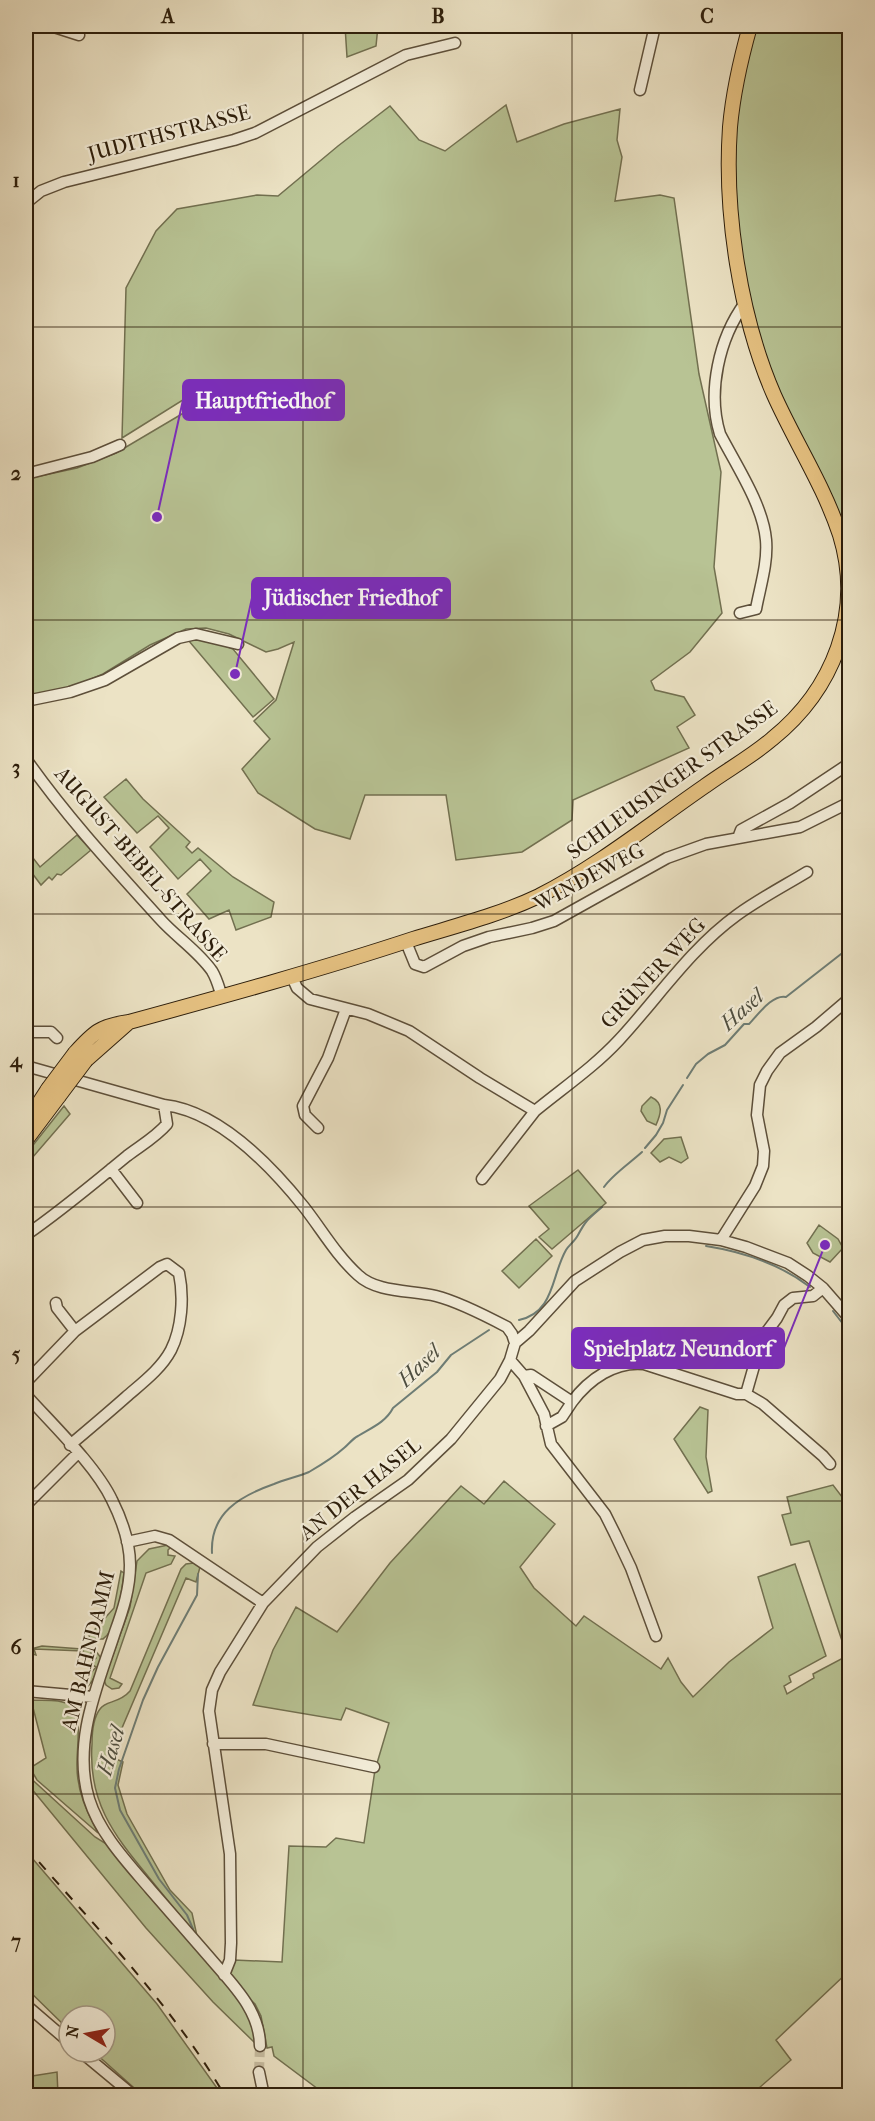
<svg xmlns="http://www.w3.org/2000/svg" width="875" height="2121" font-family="'IM FELL French Canon',serif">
<rect width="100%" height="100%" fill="#ece3c5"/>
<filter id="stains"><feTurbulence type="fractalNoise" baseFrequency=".00333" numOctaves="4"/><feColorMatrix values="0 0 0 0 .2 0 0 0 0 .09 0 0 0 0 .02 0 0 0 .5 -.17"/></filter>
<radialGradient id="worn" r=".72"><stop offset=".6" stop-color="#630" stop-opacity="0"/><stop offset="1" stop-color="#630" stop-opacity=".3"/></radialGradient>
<path fill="#b8c394" stroke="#727050" stroke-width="1.5" d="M345,26H378L376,46L347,57Z
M750,26H849V606L846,559L751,329L729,153Z
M506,105L517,142L564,124L620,109L617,140L622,157L615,201L660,195L674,198L699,374L721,472L714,567L722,613L690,652L651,681L655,690L684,697L695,715L677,727L689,748L573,800L572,820L522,852L456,860L446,795H365L350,839L315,829L258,793L242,769L270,739L254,721L276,700L294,642L278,649L266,652L229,634L206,628L186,629L150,645L103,674L75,686L28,696L26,689V479L77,468L116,453L192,408L220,396L186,398L122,438L126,288L156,231L177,209L257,195L278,196L338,146L390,106L419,140L445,151Z
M196,638L216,642L233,649L274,699L253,717L189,641Z
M126,779L143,799L190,842L186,847L192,853L198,848L233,877L274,902L271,917L236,930L229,910L209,919L187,894L211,871L200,859L178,879L150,847L169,828L158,816L137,833L104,797Z
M77,835L91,850L61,875L57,874L52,880L49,877L41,885L26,865V849L40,867Z
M651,1097C664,1103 661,1114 656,1125L647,1121L641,1111L642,1106Z
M64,1106L70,1114L26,1165V1154Z
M681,1137L688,1158L681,1163L669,1157L660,1162L651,1153L664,1139Z
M578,1170L606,1203L552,1249L539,1237L549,1229L529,1206Z
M819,1225L838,1239L843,1248L830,1262L813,1253L807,1243Z
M536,1239L552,1256L519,1288L502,1271Z
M700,1407L708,1410L706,1457L712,1491L708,1493L674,1439Z
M504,1481L555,1524L520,1567L534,1588L576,1626L584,1616L661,1669L668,1658L681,1682L693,1697L729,1662L773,1628L758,1577L795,1564L826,1656L789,1676L791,1682L784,1686L787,1694L814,1678L813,1674L847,1656L809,1541L791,1545L782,1515L791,1513L787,1497L833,1485L849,1506V1971L776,2040L791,2060L751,2095H326L274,2056L272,2047L267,2048L261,2016L255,2004L226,1977L252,2021L256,2044L213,2002L146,1928L26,1782V1774L95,1837L116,1850L224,1975L234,1960L282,1962L289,1846L326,1847L336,1838L364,1843L375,1770L389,1723L346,1708L341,1720L253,1705L273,1650L296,1607L337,1632L390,1563L461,1486L484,1504Z
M168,1545L172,1546L168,1550V1555L175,1556L171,1564L146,1573L110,1678L122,1684L119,1688L112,1689L106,1685L104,1680L130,1607L137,1561L149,1549Z
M194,1563L200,1567L196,1582L186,1578L119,1735L116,1759L123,1762L118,1785L127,1814L170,1890L192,1913L197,1936C180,1916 164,1896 147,1875C113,1834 88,1801 92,1744C92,1733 93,1718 100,1709C106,1700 119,1704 130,1691L181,1569L186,1564Z
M121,1571L124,1573C122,1590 117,1630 103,1639H90L89,1636L114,1608Z
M42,1646L95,1650L101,1658C97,1672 90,1697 72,1687L73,1684L80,1686L96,1667L91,1664L96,1658L91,1653L86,1658L83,1651L34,1649L36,1655L28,1653L26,1656V1653L31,1649Z
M31,1700C44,1701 62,1698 72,1707C83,1717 76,1752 77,1767C77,1791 87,1812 98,1833L37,1780L30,1768L46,1758Z
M26,1851L157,2004L222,2095H142L94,2052H105V2016H69V2030L26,1988Z
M57,2072L58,2095H26V2077Z"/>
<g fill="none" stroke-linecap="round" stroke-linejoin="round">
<path stroke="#6e7d75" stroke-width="2" d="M687,1078L696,1064L708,1054L725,1045L744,1024H749C758,1015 772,994 786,997L850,947
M645,1148L656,1135L663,1123L667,1110L683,1085
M604,1187C612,1175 630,1163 642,1152
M706,1246C744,1252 780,1264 810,1287
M833,1311L850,1333
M519,1320C555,1312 551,1276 566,1250C569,1245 575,1241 578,1235C586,1220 588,1219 602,1207
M212,1553C210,1513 240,1496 274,1484C285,1479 298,1477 309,1472C321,1465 334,1457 344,1448C349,1444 352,1439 358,1436C371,1428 386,1422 393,1408L437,1372L451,1355L489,1330
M193,1929L187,1915L159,1879L120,1810L115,1788L119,1769L143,1700L158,1667L197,1595L198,1574"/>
<path stroke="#c6bca0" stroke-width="10" stroke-dasharray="10 5" stroke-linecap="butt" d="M259,2072L260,2046"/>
<defs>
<path id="minor" d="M51,26L79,35
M640,90L655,26
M26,203L41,191L64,182L234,140L255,133L406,55L455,43
M26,474L92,457L120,445
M740,613L756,609C760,587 768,563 766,540C763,505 736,465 720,434C707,392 719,338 745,303
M26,701L70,692L105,680L178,638L196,634L238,644
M26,759C66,816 113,867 160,919C176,937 198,951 212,971C217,979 219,988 222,997
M738,838L741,830L790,803L850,763
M406,942L415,964L424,967L463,946L489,937L532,928L554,921L667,858L706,844L800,827L850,802
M292,977L297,988L310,999L368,1014L409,1031L480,1078L535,1111C563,1088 594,1067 619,1040C658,998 690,949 737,915C759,899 784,886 807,872
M26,1032H51L57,1038
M26,1066L164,1105C219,1111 271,1166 304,1207C322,1230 336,1255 358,1275C377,1293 411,1290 436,1296C456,1301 488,1317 507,1327L512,1334L515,1343
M318,1128L305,1115L303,1106L328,1058L346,1009
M111,1169L137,1203
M482,1179L535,1111
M26,1235C61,1211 94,1183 127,1156C140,1146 156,1137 167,1124L164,1105
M721,1240L755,1186L763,1166L764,1151L757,1115L760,1085L767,1071L780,1053L816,1027L850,998
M56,1303L57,1308L75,1331
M510,1360L524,1376L544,1414L551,1444L605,1514L615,1534L631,1568L656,1636
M524,1376L531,1375L572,1402L562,1417L546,1426
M26,1382L75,1331L160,1267L167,1264L179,1273C184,1297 182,1328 171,1350C161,1369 142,1383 126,1397C108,1413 89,1429 70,1445
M746,1394L762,1338L777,1318L784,1305L793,1298L813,1296L823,1288
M26,1395C52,1424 96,1466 112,1500C122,1520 130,1543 130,1565C130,1588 123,1610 115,1632C98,1685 72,1742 89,1799C100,1834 127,1862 150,1889C170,1912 190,1935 210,1958C232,1984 260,2010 260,2046
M572,1402C589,1379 615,1361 644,1364L737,1394H746L763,1404L823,1456L830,1464
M26,1505L78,1453
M127,1542L155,1536L169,1540L263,1603
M26,1691L93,1697
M213,1744H266L374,1767
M224,1975L230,1960L231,1943L230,1854L209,1711L212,1690L220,1672L263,1603L317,1547L355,1517L408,1480L451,1439L500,1379L510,1360L515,1343L529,1331L575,1281L620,1252L643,1240L665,1236H689L721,1240L746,1247L788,1263L808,1276L823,1288L850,1319
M26,2005L69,2042
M81,2052L134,2096
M259,2072L264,2096"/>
<path id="major" d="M75,1053C94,1032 100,1026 129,1022C224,996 319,970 413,939C455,926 499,915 539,896C598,866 650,824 705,786C727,770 751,757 772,739C833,690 864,613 840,535C824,486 795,442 774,395C740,317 724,212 730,127C733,93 741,58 750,26
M86,1060L129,1022
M26,1123L48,1089
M26,1140L59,1096"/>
</defs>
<use href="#minor" stroke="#5d4f3a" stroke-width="13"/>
<use href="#major" stroke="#2d1e0b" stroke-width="16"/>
<use href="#minor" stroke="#f3edd9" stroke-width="10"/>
<use href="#major" stroke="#e6c282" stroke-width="14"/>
<path stroke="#2d1e0b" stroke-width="2" stroke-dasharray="10 10" stroke-linecap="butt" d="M26,1847C95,1927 171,2003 225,2096"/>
<defs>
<path id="major-bridge" d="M48,1089L75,1053
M59,1096L86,1060"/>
</defs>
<use href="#major-bridge" stroke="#2d1e0b" stroke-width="16" stroke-linecap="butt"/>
<use href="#major-bridge" stroke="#e6c282" stroke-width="14"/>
</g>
<path fill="none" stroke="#2d1e0b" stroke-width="1.5" stroke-opacity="0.55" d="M303,26V2096M572,26V2096M26,327H850M26,620H850M26,914H850M26,1207H850M26,1501H850M26,1794H850"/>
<g text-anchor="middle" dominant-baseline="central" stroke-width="4.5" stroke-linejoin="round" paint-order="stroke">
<g font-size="21" fill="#2d1e0b" stroke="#f3edd9">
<text transform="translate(169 133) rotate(-15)">JUDITHSTRASSE</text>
<text transform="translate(672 780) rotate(-36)">SCHLEUSINGER STRASSE</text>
<text transform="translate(141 864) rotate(49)">AUGUST-BEBEL-STRASSE</text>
<text transform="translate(589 877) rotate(-28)">WINDEWEG</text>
<text transform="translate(653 973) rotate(-47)">GRÜNER WEG</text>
<text transform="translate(360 1489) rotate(-39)">AN DER HASEL</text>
<text transform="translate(88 1651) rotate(-76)">AM BAHNDAMM</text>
</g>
<g font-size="22" font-style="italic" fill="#4e4e40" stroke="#f3edd9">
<text transform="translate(742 1010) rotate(-42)">Hasel</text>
<text transform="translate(419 1366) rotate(-44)">Hasel</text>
<text transform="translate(111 1751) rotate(-73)">Hasel</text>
</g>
</g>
<path fill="none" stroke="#7b2cbf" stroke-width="2" d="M157 517L183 400M235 674L252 598M825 1245L784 1348"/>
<g fill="#7b2cbf" stroke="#f3edd9" stroke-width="2">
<circle cx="157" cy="517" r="6"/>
<circle cx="235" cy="674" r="6"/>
<circle cx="825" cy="1245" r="6"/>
</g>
<g fill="#7b2cbf" stroke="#7b2cbf" stroke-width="2">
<rect x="183" y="380" width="161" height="40" rx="6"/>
<rect x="252" y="578" width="198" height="40" rx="6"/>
<rect x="572" y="1328" width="212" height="40" rx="6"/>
</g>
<g font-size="22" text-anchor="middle" font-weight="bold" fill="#fff">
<text x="263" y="408">Hauptfriedhof</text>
<text x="351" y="605">Jüdischer Friedhof</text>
<text x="678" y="1356">Spielplatz Neundorf</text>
</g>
<rect width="875" height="2121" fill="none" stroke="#ece3c5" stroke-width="66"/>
<g transform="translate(87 2034) rotate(280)"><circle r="28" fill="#f3edd9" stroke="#a49a87" stroke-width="1.5"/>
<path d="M0-4.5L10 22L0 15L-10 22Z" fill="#8f2418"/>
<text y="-9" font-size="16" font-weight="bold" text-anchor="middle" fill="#2d1e0b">N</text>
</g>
<rect x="33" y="33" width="809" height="2055" fill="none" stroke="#2d1e0b" stroke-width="2"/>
<g font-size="20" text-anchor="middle" font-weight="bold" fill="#2d1e0b">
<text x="168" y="23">A</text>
<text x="438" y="23">B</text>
<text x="707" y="23">C</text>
<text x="16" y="187">1</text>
<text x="16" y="480">2</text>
<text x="16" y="774">3</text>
<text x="16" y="1067">4</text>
<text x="16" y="1361">5</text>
<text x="16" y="1654">6</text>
<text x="16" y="1948">7</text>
</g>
<rect width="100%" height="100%" filter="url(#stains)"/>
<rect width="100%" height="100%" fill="url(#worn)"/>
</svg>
